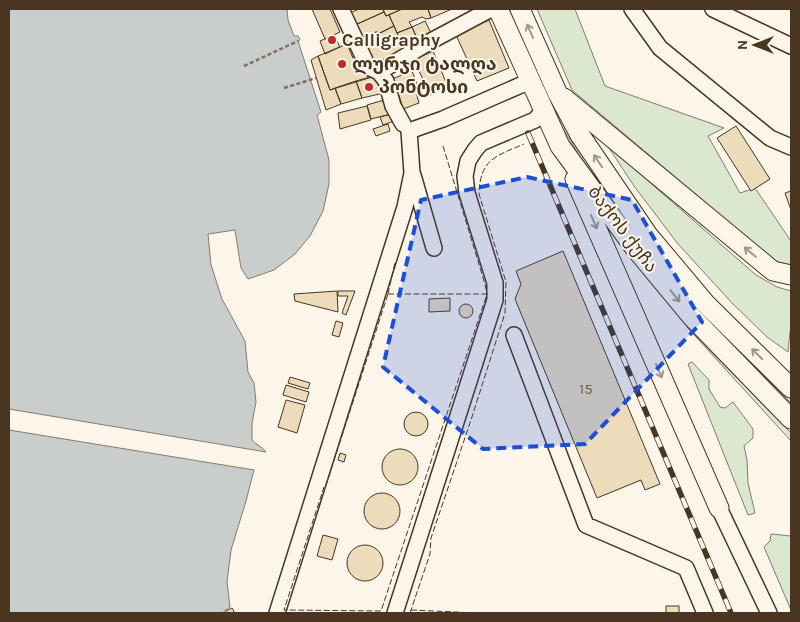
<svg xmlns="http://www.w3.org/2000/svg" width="800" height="622" font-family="Karla,'Noto Sans Georgian',sans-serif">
<rect width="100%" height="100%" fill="#fbf6e9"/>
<path fill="#dce7d0" stroke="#887966" d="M506,9H511L609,193L791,395V403L714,326L663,271L611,204L579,155L550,107Z
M537,9H575L605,86L724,128L708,136L740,193L755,188L791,241V267L774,260L572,90Z
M607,145L756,275L777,287L791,291V326L790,332L788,352L767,337L732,303L678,244L634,186Z
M686,326L791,433V441Z
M692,362L709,380V389L720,407L725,408L733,402L753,429V438L744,446L747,460L748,483L755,513L748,515L688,364Z
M771,534L791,536V610L764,547L770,541Z"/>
<path fill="#c9cecd" stroke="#887966" d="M9,9H287L288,20L294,36H298L300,40L298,41L321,112L317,115L329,160V184L323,211L310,236L295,254L274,270L248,279L241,268L235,230L208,234L211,265L222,299L245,341L248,372L254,383L256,402L252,423V440C256,445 263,447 266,452L9,409Z
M9,430L254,470L246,501L231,550L227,582L230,607L224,611V613H9Z"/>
<path fill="#ecdcbc" stroke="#4a3520" d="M312,9H330L340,32L325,39Z
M359,9H383L384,12L355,25L350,13Z
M383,9H402L386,16Z
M402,9H428L431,18L426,19L422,17L409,22L412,27L397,33L389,15Z
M428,9H452L431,18Z
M384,12L386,16L389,15L394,26L380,33L376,32L361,38L355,25Z
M489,20L509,68L477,81L456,35Z
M425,21L431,33L419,43L412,27Z
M394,26L405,50L374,64L361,38L376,32L380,33Z
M412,27L419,43L405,50L397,33Z
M334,35L340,47L325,54L320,41Z
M347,44L353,58L358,56L372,77L330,90L318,56Z
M433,51L448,87L430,95L414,60Z
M318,56L330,90L335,88L341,104L326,110L311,60Z
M412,71L417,84L398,92L392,79Z
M377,75L384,93L362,98L356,81Z
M356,81L362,98L341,104L335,88Z
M414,85L419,103L403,109L398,92Z
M384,100L391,114L371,119L367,105Z
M367,106L371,120L340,129L338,113Z
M391,114L394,121L383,125L380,117Z
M388,124L390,131L376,136L373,129Z
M736,126L770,179L751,191L717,138Z
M791,191V210L785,193Z
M563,251L660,484L645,490L641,480L597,498L515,299L521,284L516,271Z
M337,291L338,312L295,301L294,294Z
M338,291H355L346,315L342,313L348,296H338Z
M450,298V311L429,312V299Z
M459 311a7 7 0 1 1 14 0a7 7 0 1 1-14 0Z
M336,321L343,323L339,337L332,335Z
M290,377L310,383L308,389L288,383Z
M286,385L309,392L306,402L283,395Z
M286,400L305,405L297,433L278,427Z
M404 424a12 12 0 1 1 24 0a12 12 0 1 1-24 0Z
M382 467a18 18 0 1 1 36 0a18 18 0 1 1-36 0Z
M340,453L346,455L344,462L338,460Z
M364 511a18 18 0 1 1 36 0a18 18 0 1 1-36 0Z
M323,535L338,539L332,560L317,556Z
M347 563a18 18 0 1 1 36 0a18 18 0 1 1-36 0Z
M666,606H679V613H666Z
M232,608L235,613H226V611Z"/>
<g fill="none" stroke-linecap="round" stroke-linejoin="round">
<defs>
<path id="minor" d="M341,9L368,67L379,72
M632,9L660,48L770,138L791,147
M713,9L791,46
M403,124L393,106L386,81L379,72L431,41L491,9
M413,175L434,248
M514,335L586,525L686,568L705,613
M719,508L769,613
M277,613L405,207L412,173L409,131L443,119L521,85L531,82
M395,613L495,300V283L467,193L465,176L468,161L475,150L481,143L535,120L544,110"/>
<path id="major" d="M498,9L560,146L634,247L692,317L791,419
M520,9L557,92L580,135L648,235L706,304L791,388
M564,98L773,271L791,275
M575,179L719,508"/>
</defs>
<use href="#minor" stroke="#4a3520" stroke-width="18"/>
<use href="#major" stroke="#4a3520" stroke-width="21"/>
<path stroke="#7f6f5c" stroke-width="2.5" stroke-dasharray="4 2.5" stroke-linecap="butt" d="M244,66L298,41
M284,88L316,78"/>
<use href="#minor" stroke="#fbf6e9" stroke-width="15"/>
<use href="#major" stroke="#fbf6e9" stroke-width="19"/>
<defs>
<path id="rail" d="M528,133L731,613"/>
</defs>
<use href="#rail" stroke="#4a3520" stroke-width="5.5"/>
<use href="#rail" stroke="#fbf6e9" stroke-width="4" stroke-dasharray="11" stroke-linecap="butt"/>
<path stroke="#4a3520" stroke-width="1" stroke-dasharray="6 2.5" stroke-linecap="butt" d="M443,146L485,284L487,294
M388,294H487L381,611L284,610L324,487L325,488Z
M388,294L395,262
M411,610L478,613
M410,613L430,554L431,538L471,420L505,313L506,282L479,194C480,159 496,156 524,144"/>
</g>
<defs><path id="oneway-shaft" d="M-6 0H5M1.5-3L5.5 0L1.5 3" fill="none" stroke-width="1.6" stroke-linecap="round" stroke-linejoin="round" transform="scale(1.25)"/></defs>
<g stroke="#a29684">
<use href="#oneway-shaft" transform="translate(530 31) rotate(-114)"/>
<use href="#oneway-shaft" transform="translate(598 161) rotate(-124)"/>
<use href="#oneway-shaft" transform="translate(594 222) rotate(66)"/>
<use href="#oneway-shaft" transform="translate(750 252) rotate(-140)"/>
<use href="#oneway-shaft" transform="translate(675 296) rotate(51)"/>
<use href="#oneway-shaft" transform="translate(757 354) rotate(-135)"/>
<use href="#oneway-shaft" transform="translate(659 371) rotate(66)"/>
</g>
<path fill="#1d4ed8" fill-opacity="0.2" stroke="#1d4ed8" stroke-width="4" stroke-dasharray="10 6" stroke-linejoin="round" d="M527,177L632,200L702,322L585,444L483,449L383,367L421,200Z"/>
<g fill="#c62828" stroke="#fbf6e9" stroke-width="2">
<circle cx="332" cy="40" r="5"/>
<circle cx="342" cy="64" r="5"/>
<circle cx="369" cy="87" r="5"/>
</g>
<g text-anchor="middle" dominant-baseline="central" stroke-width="4" stroke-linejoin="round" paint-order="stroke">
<g font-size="15" fill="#725f47">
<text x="586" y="389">15</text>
</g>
<g font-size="18" font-weight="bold" fill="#4a3520" stroke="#fbf6e9" text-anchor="start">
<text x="342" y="40">Calligraphy</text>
<text x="352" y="64">ლურჯი ტალღა</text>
<text x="379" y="87">პონტოსი</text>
</g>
<g font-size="18" fill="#4a3520" stroke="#fbf6e9">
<text transform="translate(623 229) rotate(53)">ბაქოს ქუჩა</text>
</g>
</g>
<rect width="800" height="622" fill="none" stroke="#4a3520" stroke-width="20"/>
<g transform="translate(755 45) rotate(270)" stroke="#fbf6e9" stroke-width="4" paint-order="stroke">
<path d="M0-4L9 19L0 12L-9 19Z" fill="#4a3520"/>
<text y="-8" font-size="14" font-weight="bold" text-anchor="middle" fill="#4a3520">N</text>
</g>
</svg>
